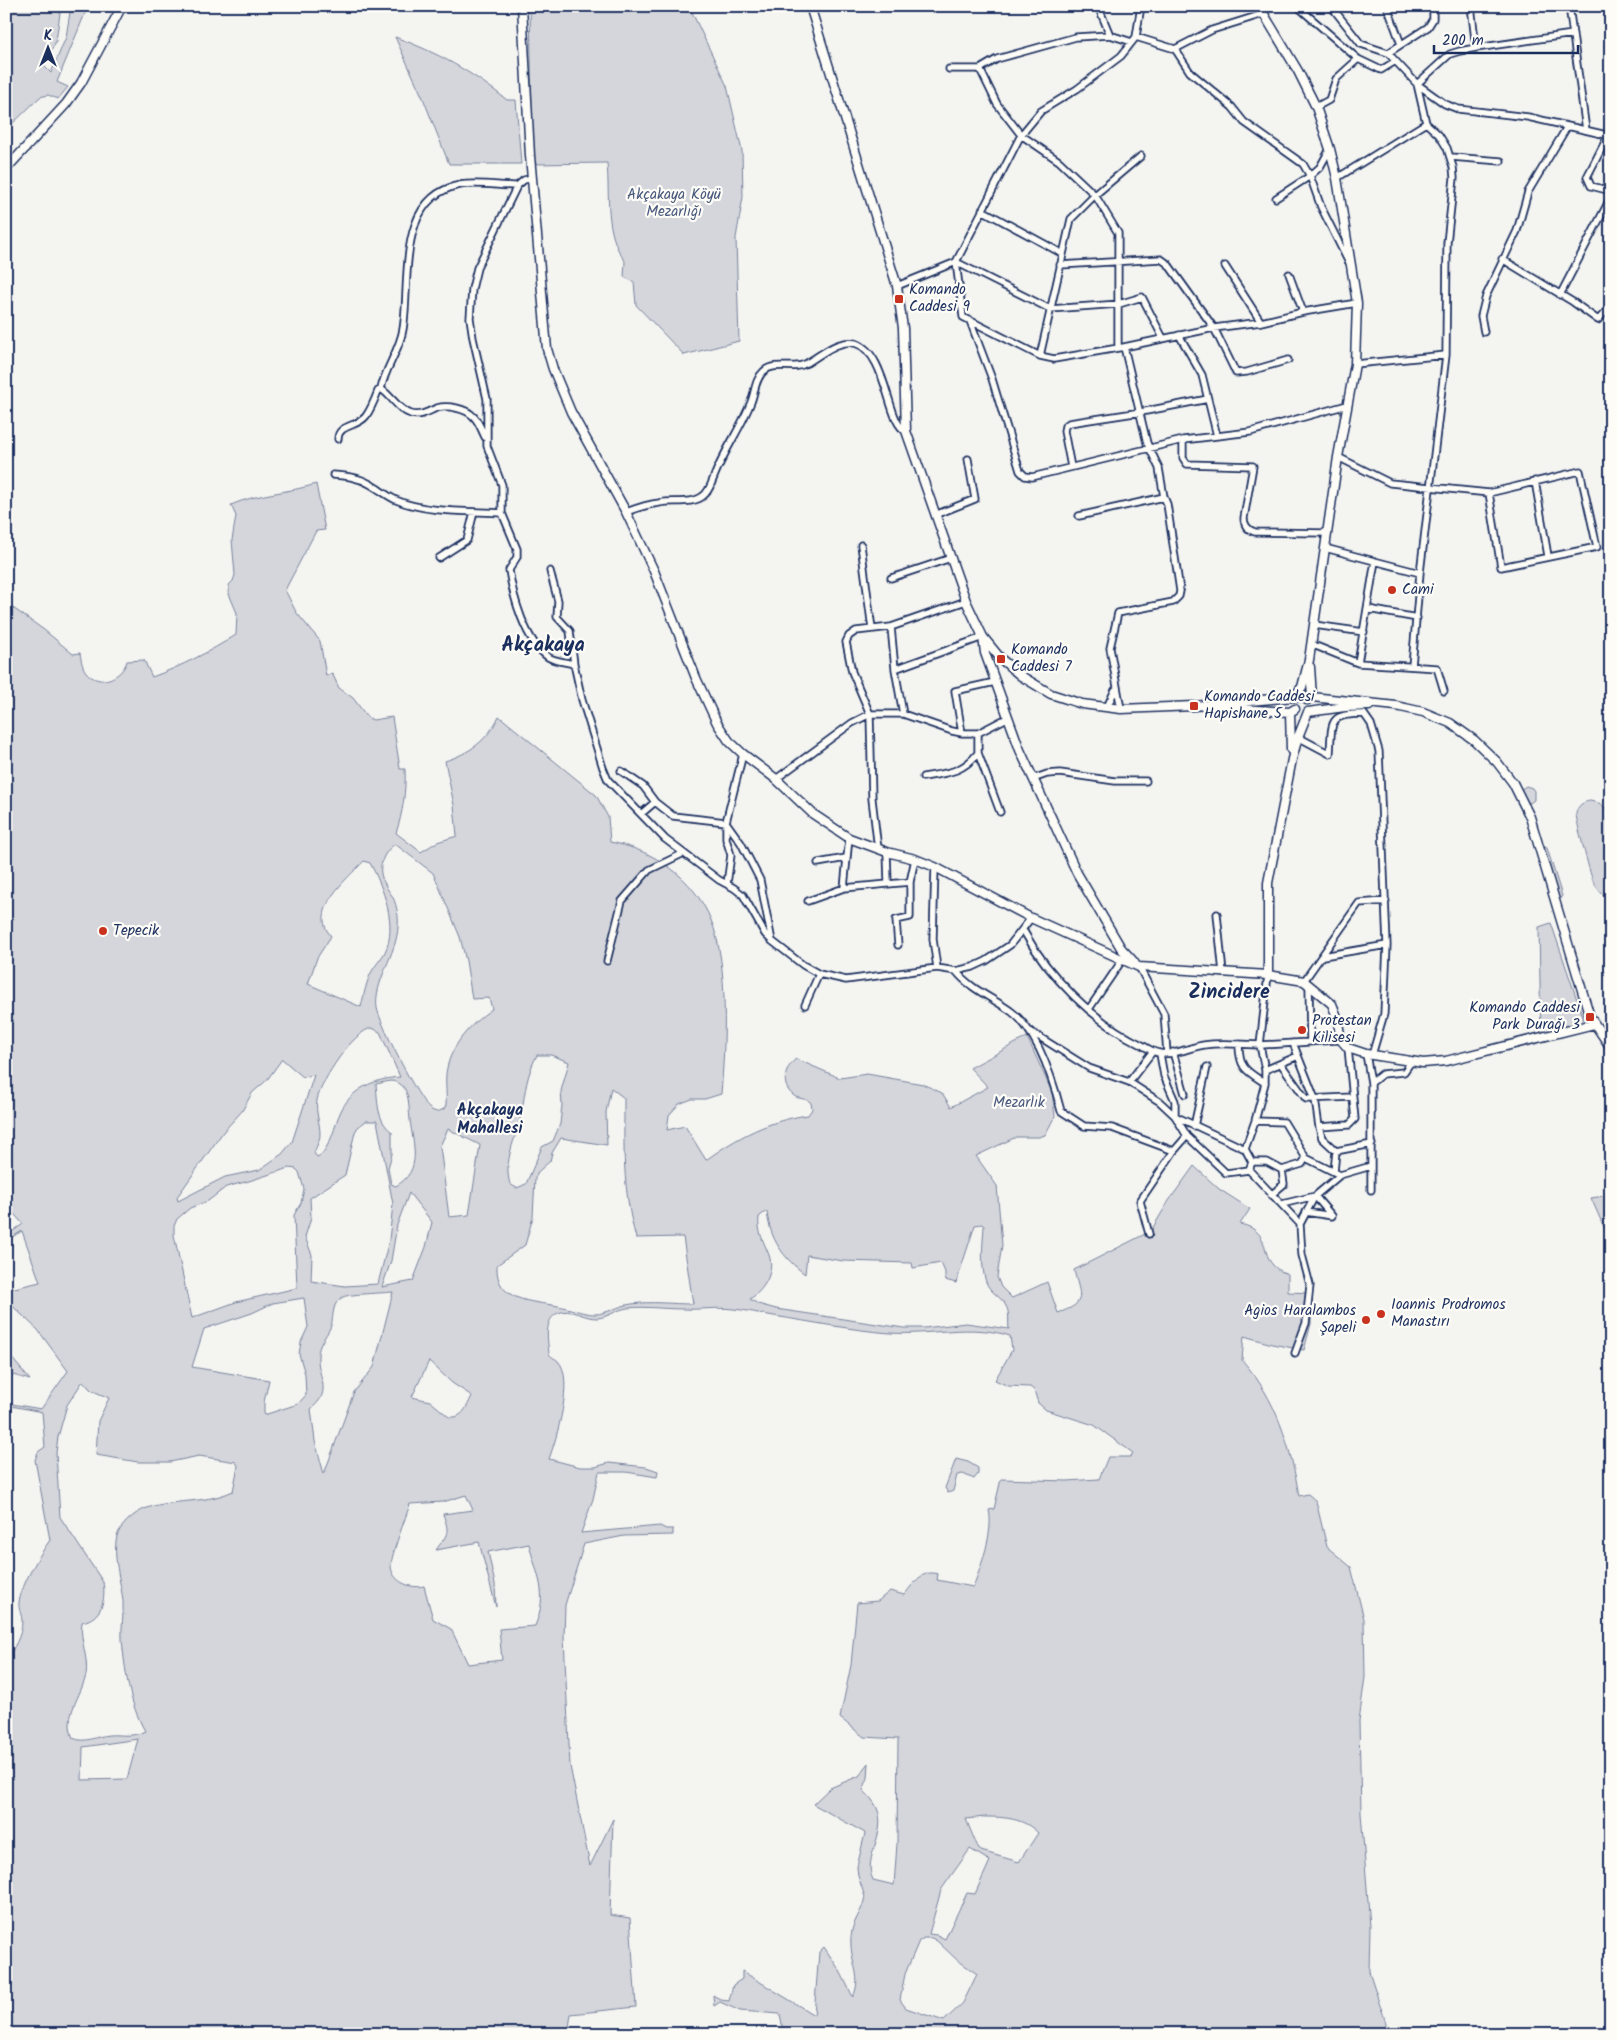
<svg xmlns="http://www.w3.org/2000/svg" width="1617" height="2040" font-family="Kalam,sans-serif">
<rect width="100%" height="100%" fill="#f4f4f1"/>
<filter id="ink" filterUnits="userSpaceOnUse"><feTurbulence type="fractalNoise" baseFrequency=".02" numOctaves="2"/><feDisplacementMap in="SourceGraphic" scale="10" xChannelSelector="R" yChannelSelector="G"/><feConvolveMatrix kernelMatrix="1 2 1 2 8 2 1 2 1" color-interpolation-filters="sRGB"/></filter>
<g filter="url(#ink)">
<path fill="#d4d6db" stroke="#78829c" fill-rule="evenodd" d="M6,6H61L56,41L44,66L51,73L66,37L71,6H88L57,82L68,87L58,99L48,95L40,97L6,130Z
M530,6H689L727,86L742,151L743,197L736,238L739,341L684,355L636,305L634,282L624,277L625,261C604,233 610,196 607,163L533,164Z
M395,37C437,52 472,72 507,100H516L521,164H449L423,98Z
M316,484L325,530L316,531L285,590L296,612L320,641L326,676L332,673L339,688L353,698L368,718L373,720L392,717L400,769H405C406,791 403,812 396,833L421,852L437,842L457,836L454,805L445,761C470,753 488,740 499,716L596,795L608,817L610,842C654,850 693,877 711,920C729,964 725,1046 721,1094L705,1099H692L679,1104L669,1115L667,1130L685,1126L706,1160C737,1137 770,1120 808,1115L812,1109L811,1103C806,1097 798,1100 793,1095C780,1085 785,1067 796,1059L840,1078L867,1074L923,1084L942,1093L951,1107L988,1087L970,1068L1027,1037L1052,1092L1055,1116L1045,1135L1039,1137H1016L976,1156L997,1186L1002,1245L997,1277L1001,1287L1012,1298L1047,1282L1058,1313C1088,1303 1080,1296 1074,1270L1151,1231L1168,1202L1194,1166L1219,1189L1250,1209L1240,1224C1278,1232 1253,1263 1288,1274V1292L1312,1293L1311,1324L1304,1350L1272,1344L1244,1336L1242,1360C1276,1398 1291,1447 1299,1496L1308,1494L1316,1501L1327,1547L1351,1567L1364,1619L1365,1677L1359,1721L1361,1813L1370,1926L1369,1971L1386,2023L1385,2034H784L780,2014L740,2011L720,2002L714,2006L713,1995L721,2000L729,2001L733,1985L742,1979V1971L814,2015L819,1952L824,1947L840,1971L853,1997C862,1978 852,1965 851,1946C849,1922 861,1917 865,1897L858,1876L857,1867L865,1833L813,1804L830,1788L859,1776L869,1763L868,1778L863,1790C868,1795 874,1801 877,1808C888,1834 862,1857 873,1880L894,1885L897,1844L898,1739L864,1737L840,1718L851,1665L857,1603L878,1601L890,1591L904,1595C914,1583 922,1569 938,1574L937,1580L973,1587C981,1567 994,1531 989,1510L994,1509L1001,1479L1067,1481L1099,1479L1108,1457H1130L1133,1453L1094,1425L1046,1410L1038,1403L1034,1390L1030,1387L1008,1386L995,1380L1012,1350L1010,1336C970,1323 931,1336 890,1333C851,1330 812,1322 774,1316C760,1314 747,1310 733,1309C716,1307 700,1310 683,1309C664,1309 646,1306 627,1308C616,1310 608,1317 598,1318C585,1319 570,1307 558,1313C543,1320 548,1341 549,1354C552,1358 555,1358 558,1361C575,1378 556,1440 549,1459L580,1467H595L609,1463L646,1467L658,1471L657,1477L626,1472H599L593,1499L581,1533L660,1526L666,1529H673V1535L624,1536L584,1544L565,1605L564,1637L570,1766L590,1866L613,1819L610,1915L630,1918L636,2007L571,2014L568,2034H6V1660C14,1648 22,1636 22,1621C22,1615 18,1608 19,1602C22,1583 39,1556 50,1540L35,1460L38,1452L45,1447L42,1412L6,1405V1403L41,1409L68,1371L38,1330L6,1300V1290L40,1282L22,1231L6,1241V1236L23,1224L6,1205V603L44,630L73,654L80,653C81,659 82,667 86,672C99,688 122,678 127,661L144,660L152,677C182,666 209,652 236,635L237,613L229,594V585L233,581L235,575L232,540L236,516L231,505C258,493 288,493 316,484ZM395,844L433,873L438,884L460,937L466,961L472,999L489,998L492,1009C470,1024 449,1047 446,1074C445,1084 447,1095 446,1105L444,1109L437,1112C434,1111 433,1111 430,1109C418,1099 380,1024 377,1008C373,983 397,953 398,927C399,917 397,907 393,897C390,893 387,889 385,884C376,870 382,853 395,844ZM364,861L370,863C383,887 398,925 385,952C382,958 376,964 372,971C366,982 364,995 361,1007L308,984L317,958L331,936C308,910 347,879 364,861ZM372,1028L380,1032L400,1077C375,1079 351,1088 340,1113C335,1124 334,1135 327,1146C325,1150 322,1155 317,1157L314,1153C316,1147 320,1141 320,1134C320,1122 315,1112 317,1100C321,1081 353,1031 372,1028ZM537,1055H551L569,1062L561,1091L562,1105L560,1124L553,1141L542,1147L526,1184L517,1188C513,1186 510,1185 509,1180C504,1157 518,1134 522,1111C525,1091 527,1074 537,1055ZM282,1059L303,1077L314,1075L292,1142L282,1154L259,1170L225,1177L178,1201L177,1197L223,1132L242,1111L252,1093L267,1080ZM390,1081C411,1082 408,1104 410,1120C413,1145 423,1170 396,1186L391,1184L388,1168L392,1154V1132C376,1120 378,1101 376,1084ZM611,1088L624,1098C624,1148 622,1188 636,1238L683,1237L693,1304C673,1304 651,1301 632,1304C619,1305 607,1314 595,1314C583,1314 570,1308 558,1306C532,1301 495,1302 497,1265L525,1245L533,1217L535,1178L539,1171L550,1161L552,1153L561,1138L607,1145L606,1112ZM366,1121H377L393,1204L389,1240L378,1284L345,1286L311,1281L312,1255L305,1237L311,1218L310,1198L345,1175L355,1132L358,1127ZM448,1129L480,1145L469,1215L449,1217L440,1146ZM289,1168L296,1169L299,1172L304,1189L301,1203L294,1215L297,1288L236,1302L192,1318L174,1235V1226L177,1219L190,1208L208,1201L226,1187L249,1181ZM409,1193L432,1222L426,1247L413,1281L382,1287L391,1261L397,1225ZM765,1212H767C770,1239 783,1258 805,1274L807,1255L843,1261L912,1263L913,1268L941,1263L945,1272V1280L956,1283L975,1225L982,1224L984,1226C983,1244 980,1265 986,1282C990,1293 1001,1296 1006,1306C1010,1313 1008,1321 1009,1329L966,1323L924,1328H904L776,1309L758,1304L750,1299C764,1290 775,1272 769,1255C764,1242 757,1231 759,1217ZM393,1292L374,1367L354,1392L324,1474L315,1441L311,1409C334,1390 317,1378 318,1356C318,1344 326,1337 330,1328C335,1317 330,1304 343,1297C348,1294 384,1293 393,1292ZM304,1298L308,1327L301,1342L299,1354L305,1374L306,1395L298,1404L264,1415V1402L269,1380L192,1367L204,1329L252,1313L273,1303ZM429,1361L452,1383L472,1396C467,1406 463,1419 449,1417L430,1401L412,1397ZM83,1381L91,1390L109,1398L98,1421L96,1455L138,1462H170L199,1456L236,1462L238,1466L233,1491C202,1506 162,1497 137,1513C129,1518 120,1527 117,1536C112,1554 121,1583 123,1601C124,1614 121,1627 122,1639C125,1671 129,1703 145,1731C132,1738 122,1734 109,1735C96,1736 85,1744 73,1738C63,1715 81,1697 86,1675C89,1657 79,1640 82,1622C102,1618 106,1600 103,1582L60,1517L56,1453L58,1437L67,1405ZM466,1495L473,1510L443,1514C450,1534 448,1533 436,1550L479,1542L496,1607L495,1584L488,1552L529,1544C537,1577 549,1592 535,1626L499,1629L502,1660L468,1664L451,1629L433,1619L424,1586C411,1589 392,1582 391,1566C391,1555 406,1517 410,1504L443,1502ZM138,1739L127,1779L82,1780L83,1747ZM985,1817C1004,1817 1024,1818 1038,1833L1019,1862L981,1851C977,1848 969,1826 966,1819ZM970,1849L990,1861L975,1894L967,1893L945,1939L937,1935L929,1934L941,1890ZM924,1938H932L937,1941L956,1959L977,1974L963,2003L944,2021L906,2008L900,2000L905,1974L919,1941Z
M1526,786L1532,788L1534,791V800L1530,803L1526,802L1520,790Z
M1590,801L1599,803L1611,812V901C1603,896 1597,889 1593,881C1590,874 1575,817 1576,813C1578,805 1583,802 1590,801Z
M1542,845L1547,848L1562,896L1559,900Z
M1551,923L1586,1026L1541,1039L1539,927Z
M1611,1195V1243L1591,1198Z
M6,1351L30,1380L13,1375L6,1384Z
M956,1459L968,1462L978,1468V1474L974,1479L963,1474L957,1475L953,1491L948,1493L945,1488Z"/>
<g fill="none" stroke-linecap="round" stroke-linejoin="round">
<defs>
<path id="street" d="M1098,6L1110,35
M1297,6L1358,59L1381,70L1394,62
M1331,6L1361,44L1388,53L1417,84L1426,123
M1387,6L1401,44
M1471,6L1476,48L1460,51L1450,54L1417,84L1445,104L1458,109L1528,117L1611,136
M1569,6L1586,130
M1136,37L1175,49L1190,72L1232,107L1244,122L1303,164L1310,176L1321,207L1348,261
M1476,48L1573,34
M1175,49L1212,30L1263,14
M1388,53L1428,27L1433,19V6
M949,69H980L997,59L1076,37L1110,35L1132,42
M980,69L997,104L1021,135L1059,161L1095,195L1118,233V348
M1316,107L1329,100L1336,79L1358,59
M1608,136L1587,177L1591,186L1611,191
M1451,157L1501,161
M532,178L524,180L517,186L477,268L472,289L470,318L473,338L487,399V446L502,485V513L517,549V557L509,570C513,597 525,641 548,657C554,661 566,662 574,664L582,700L603,768L608,780L665,839L719,880L734,888L743,895L765,934L772,941L803,965L819,974L846,980L937,968L956,971L973,967L986,961L1010,945L1031,918
M1337,178L1426,123L1439,135L1447,148L1453,167L1454,178L1447,243L1446,355L1420,573L1412,666
M1276,198L1310,176L1320,167L1330,149
M982,210L1063,254
M1502,259L1573,302L1598,320L1611,306
M956,262L963,317L1040,356L1054,359L1124,347L1214,328L1261,322L1303,312L1357,303
M956,262L1050,309L1119,304L1142,297L1163,338
M1060,265L1161,259L1168,264L1214,328L1236,373L1247,372L1288,360
M1225,266L1261,322
M1289,274L1303,312
M897,286L956,262L1021,135L1041,111L1077,89L1121,56L1136,37L1141,6
M1560,295L1611,197
M970,321L992,379L1020,471L1025,476L1032,477L1183,440L1217,436L1202,375L1179,335
M1484,332L1481,316L1486,296L1517,231L1528,192L1567,127
M1040,356L1071,219L1095,195L1141,156
M1355,364L1446,355
M381,389C385,368 400,350 403,329C411,282 395,197 460,185C478,182 499,186 517,186
M1217,436L1250,432L1347,405
M338,439C338,424 358,427 366,416C371,409 375,399 378,391L381,389C391,395 398,410 411,414C421,417 428,411 437,408C447,405 466,408 474,417C479,422 482,431 485,437
M1183,440V458L1187,464L1253,466L1244,518C1244,525 1248,530 1255,532L1327,533
M1338,457L1390,483L1489,493L1580,471L1597,547L1501,567L1489,493
M1071,467L1064,431L1065,426L1069,423L1141,412L1208,399
M333,475C346,476 358,477 370,484C379,489 387,496 396,500C426,513 470,511 502,513
M1535,481L1548,556
M626,512C637,508 648,504 659,503C672,500 692,505 703,496C709,492 711,484 714,477C724,451 741,428 751,402C755,392 755,379 764,371C776,361 794,371 807,363C821,355 838,339 855,343C888,353 887,425 906,431
M935,515L975,499L968,459
M1079,516L1164,497
M861,545L872,629
M1325,548L1420,573
M439,558L467,540L474,512
M550,571L558,601L557,617L570,631L574,664
M891,578L951,558
M1368,609L1417,618
M1314,625L1364,632
M891,627L895,669L903,714
M1311,644L1358,663L1437,668L1444,691
M1358,663L1375,561
M895,669L983,637
M1107,707L1115,690
M1121,709L1110,648L1118,613L1173,602L1179,596L1180,591L1167,504L1164,497L1159,468L1147,443L1124,347
M962,733L955,691L995,682
M978,733V753L1000,812
M1298,737L1330,754C1332,721 1328,714 1364,714L1371,724L1379,751L1387,945L1384,1014L1372,1055
M621,771L643,786L655,802
M923,777C947,773 962,773 978,753
M776,779L852,723L870,714H903L952,731L962,733H978L1007,718
M1033,779L1047,774L1060,773L1115,781H1146
M641,814L655,802L673,816L726,822L741,843L760,880L772,941
M878,849L872,799L870,714L852,672L846,642L849,636L856,631L891,627L966,601
M887,852L888,883
M818,863L846,858
M935,867L933,939L937,968
M727,884L731,855L726,839V822L743,754
M844,888L849,838
M808,901L844,888L910,882
M1217,914L1223,973
M1023,930C1049,977 1094,1022 1142,1045C1147,1048 1153,1052 1159,1053C1174,1056 1190,1047 1204,1045C1223,1042 1243,1045 1261,1045C1288,1044 1315,1041 1341,1040
M898,945L896,920L910,917V882L915,859
M1323,956L1387,945
M607,961L622,901L649,870L682,854
M1139,967L1164,1014L1167,1053
M956,971C970,989 993,998 1012,1012C1038,1032 1053,1080 1061,1111L1084,1126L1112,1128L1174,1151
M1304,981L1359,903L1386,901
M1309,986L1310,1042
M805,1005L819,974
M1089,1009L1123,959
M1030,1031L1089,1068L1129,1082L1160,1102L1175,1116L1245,1149L1252,1162L1249,1170L1300,1224L1302,1255L1310,1285L1306,1323L1295,1353
M1293,1043L1315,1099L1319,1127L1322,1138L1336,1151L1334,1172
M1239,1044C1239,1068 1246,1071 1265,1083
M1173,1052L1185,1094
M1366,1054L1371,1083V1190
M1281,1064L1306,1099L1353,1097
M1265,1070L1298,1056
M1129,1082L1153,1051
M1371,1083L1382,1074L1404,1072L1411,1062
M1255,1121L1284,1122L1306,1158L1340,1175
M1194,1126L1207,1067
M1319,1127L1349,1125L1355,1119L1348,1048
M1187,1136L1226,1173L1249,1170
M1245,1149L1255,1121L1265,1083V1070L1260,1045L1268,975
M1336,1151L1372,1144
M1252,1162H1267L1282,1170L1302,1164L1306,1158
M1271,1195L1284,1184L1282,1170
M1282,1204L1315,1196L1340,1175L1371,1166
M1300,1224L1315,1196L1332,1216L1306,1212
M1149,1234L1140,1201L1174,1151L1187,1136L1175,1116V1101L1164,1076L1160,1054"/>
<path id="secondary" d="M522,6L530,156L547,349L553,369L571,412L626,512L654,571L696,678L717,723L729,741L743,754L776,779L813,814L849,838L887,852L915,859L935,867L1031,918L1139,967L1268,975L1304,981L1332,1004L1337,1017L1341,1040L1348,1048L1366,1054L1423,1063L1446,1061L1594,1024
M810,6L897,286L903,328L906,431L966,601L983,637L1001,659L1021,676L1051,694L1082,704L1121,709L1194,706L1294,697H1304L1307,700
M1259,6L1298,71L1316,107L1330,149L1337,178L1357,303L1355,364L1338,457L1309,660L1302,687L1294,697
M6,169L66,104L81,83L122,6
M983,637L985,653L1020,750L1077,873L1121,948L1134,962
M1310,667L1312,697
M1307,700L1312,697L1396,706L1423,712L1450,723L1474,740L1497,762L1513,783L1530,817L1590,1017L1611,1048
M1221,708L1290,712L1295,709
M1290,712L1291,750
M1308,712L1345,707L1369,706
M1268,975V883L1292,759L1298,737L1308,712"/>
</defs>
<use href="#street" stroke="#1b2f5e" stroke-width="9"/>
<use href="#secondary" stroke="#1b2f5e" stroke-width="11"/>
<use href="#street" stroke="#fdfcf7" stroke-width="5.5"/>
<use href="#secondary" stroke="#fdfcf7" stroke-width="8"/>
</g>
</g>
<g fill="#c8321e" stroke="#fdfcf7" stroke-width="2">
<rect x="894" y="294" width="10" height="10" rx="2.5"/>
<circle cx="1392" cy="590" r="5"/>
<rect x="996" y="654" width="10" height="10" rx="2.5"/>
<rect x="1189" y="701" width="10" height="10" rx="2.5"/>
<circle cx="103" cy="931" r="5"/>
<rect x="1585" y="1012" width="10" height="10" rx="2.5"/>
<circle cx="1302" cy="1030" r="5"/>
<circle cx="1381" cy="1314" r="5"/>
<circle cx="1366" cy="1320" r="5"/>
</g>
<g text-anchor="middle" dominant-baseline="central" stroke-width="4.5" stroke-linejoin="round" paint-order="stroke">
<g font-size="15" fill="#49597d" stroke="#fdfcf7">
<text x="674" y="195">Akçakaya Köyü<tspan x="674" dy="17">Mezarlığı</tspan></text>
<text x="1019" y="1103">Mezarlık</text>
</g>
<g font-size="15" fill="#1b2f5e" stroke="#fdfcf7" text-anchor="start">
<text x="909" y="290">Komando<tspan x="909" dy="17">Caddesi 9</tspan></text>
<text x="1402" y="590">Cami</text>
<text x="1011" y="650">Komando<tspan x="1011" dy="17">Caddesi 7</tspan></text>
<text x="1204" y="697">Komando Caddesi<tspan x="1204" dy="17">Hapishane 5</tspan></text>
<text x="113" y="931">Tepecik</text>
<text x="1580" y="1008" text-anchor="end">Komando Caddesi<tspan x="1580" dy="17">Park Durağı 3</tspan></text>
<text x="1312" y="1021">Protestan<tspan x="1312" dy="17">Kilisesi</tspan></text>
<text x="1391" y="1305">Ioannis Prodromos<tspan x="1391" dy="17">Manastırı</tspan></text>
<text x="1356" y="1311" text-anchor="end">Agios Haralambos<tspan x="1356" dy="17">Şapeli</tspan></text>
</g>
<g font-size="16" font-weight="bold" fill="#1b2f5e" stroke="#fdfcf7">
<text x="490" y="1110">Akçakaya<tspan x="490" dy="18">Mahallesi</tspan></text>
</g>
<g font-size="20" font-weight="bold" fill="#1b2f5e" stroke="#fdfcf7">
<text x="543" y="646">Akçakaya</text>
<text x="1229" y="993">Zincidere</text>
</g>
</g>
<rect width="1617" height="2040" fill="none" stroke="#fdfcf7" stroke-width="25"/>
<rect x="12" y="12" width="1592" height="2015" fill="none" stroke="#1b2f5e" stroke-width="2" filter="url(#ink)"/>
<g transform="translate(48 48)" stroke="#fdfcf7" stroke-width="4" paint-order="stroke">
<path d="M0-4L9 19L0 12L-9 19Z" fill="#1b2f5e"/>
<text y="-8" font-size="14" font-weight="bold" text-anchor="middle" fill="#1b2f5e">K</text>
</g>
<path d="M1434 45v8h144v-8" fill="none" stroke="#1b2f5e" stroke-width="2.5"/>
<text x="1442" y="45" font-size="15" fill="#1b2f5e" stroke="#fdfcf7" stroke-width="4" paint-order="stroke">200 m</text>
</svg>
